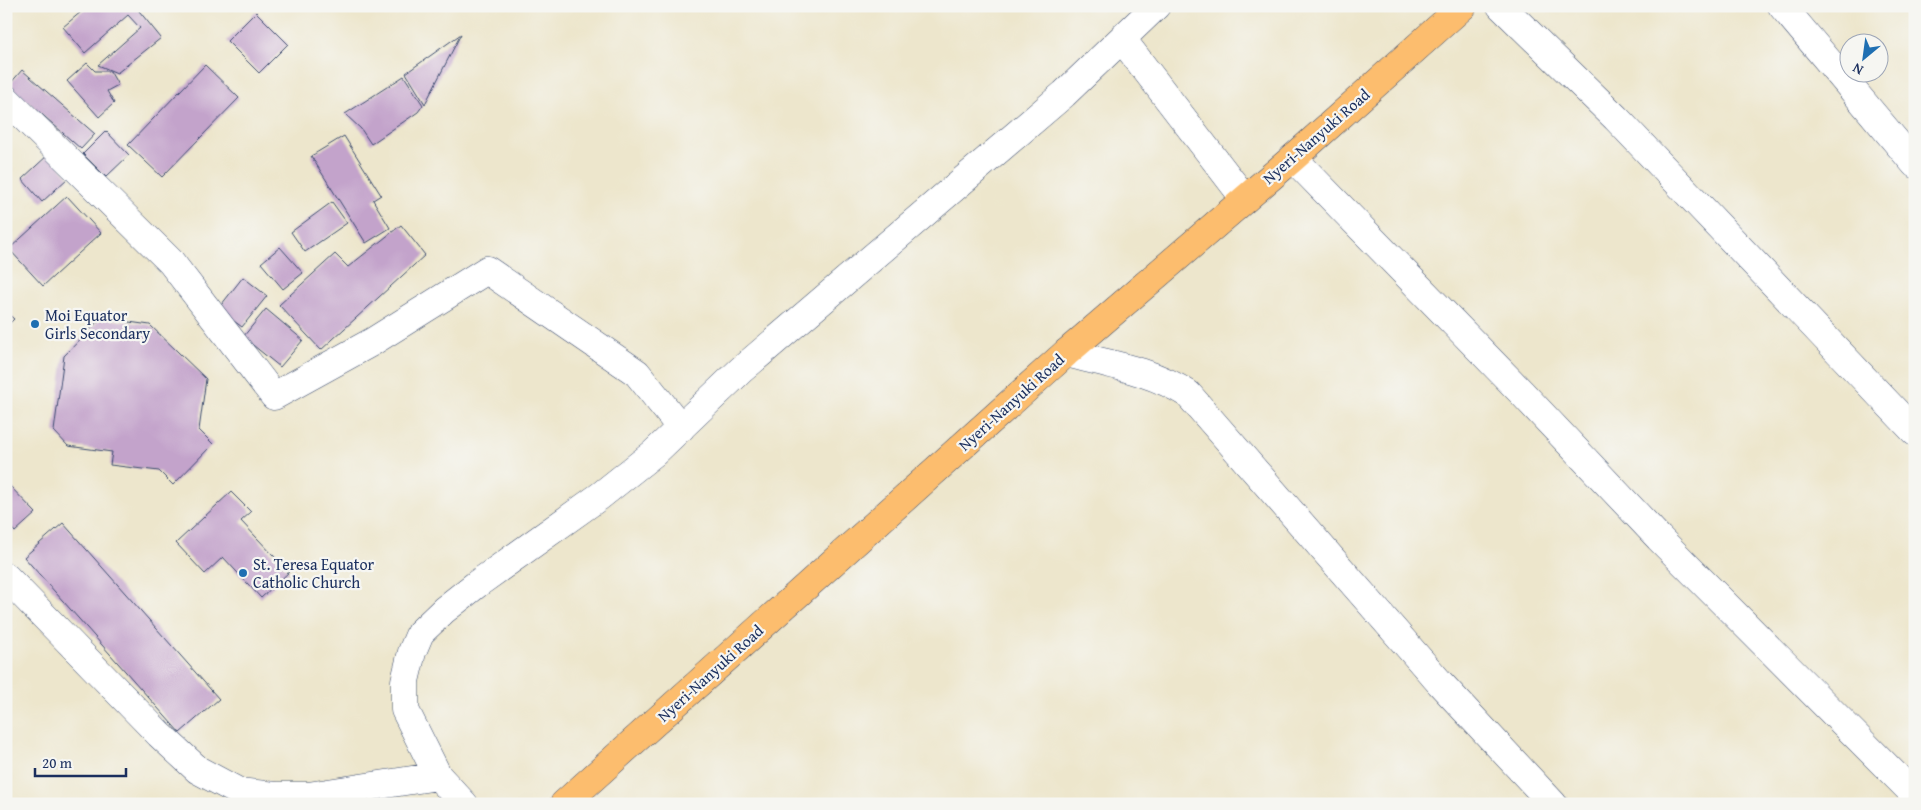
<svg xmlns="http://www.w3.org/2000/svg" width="1921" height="810" font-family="'Gentium Book Plus',serif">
<rect width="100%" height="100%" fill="#f6f6f2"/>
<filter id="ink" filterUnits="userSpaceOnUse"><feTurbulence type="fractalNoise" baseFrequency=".02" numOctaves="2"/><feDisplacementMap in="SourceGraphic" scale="10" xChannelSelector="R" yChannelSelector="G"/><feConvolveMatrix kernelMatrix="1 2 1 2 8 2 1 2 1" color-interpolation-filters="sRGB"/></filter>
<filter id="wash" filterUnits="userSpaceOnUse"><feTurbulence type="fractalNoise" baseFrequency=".0096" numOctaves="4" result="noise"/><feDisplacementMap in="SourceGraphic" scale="20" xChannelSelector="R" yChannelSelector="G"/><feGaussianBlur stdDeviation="1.12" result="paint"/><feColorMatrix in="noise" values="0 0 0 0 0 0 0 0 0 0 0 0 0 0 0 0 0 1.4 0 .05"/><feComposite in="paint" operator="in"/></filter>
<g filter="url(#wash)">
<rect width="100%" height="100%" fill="#ede6cc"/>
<g id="blocks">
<path fill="#c3a3cb" d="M88,6H135L161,38L117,73L98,65L140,28L128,15L85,53L63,27Z
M256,12L288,44L259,73L227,41Z
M461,34L425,104L406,73Z
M87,63L95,71H110L118,85L107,91L114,103L99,117L67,81Z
M205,65L239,98L162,177L128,145Z
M22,70L95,134L81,149L9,85Z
M404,76L423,105L418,112L371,144L361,129L345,114Z
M106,131L129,155L106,177L83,154Z
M344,136L381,195L373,200L390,228L366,243L311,156Z
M49,154L69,177L42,202L22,179Z
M6,165L12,170L6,176Z
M67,196L101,233L43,286L9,249Z
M332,202L347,223L305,252L291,232Z
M6,225L12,232L6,237Z
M401,225L425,255L321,350L279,305L335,254L348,267Z
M280,247L303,273L283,289L261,263Z
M243,277L267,296L242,327L218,309Z
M266,309L303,340L280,367L243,337Z
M6,312L14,319L6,327Z
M101,318L150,325L206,379L199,430L213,444L173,485L159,471L110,465L112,452L68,446L54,431L64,356Z
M6,482L36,513L15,532L6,522Z
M231,492L251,512L241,521L289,572L261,598L223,557L205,574L176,543Z
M63,523L219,699L180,733L24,557Z"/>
</g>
</g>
<g filter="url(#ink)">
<use href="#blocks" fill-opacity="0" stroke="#3a4a6e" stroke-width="1"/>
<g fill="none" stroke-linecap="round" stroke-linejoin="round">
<defs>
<path id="street" d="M1501,6L1616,118L1915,432
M1782,6L1915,164
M1122,39L1245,199
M6,99L171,262L274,396L372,342L487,270L637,373L681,428
M1293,158L1522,393L1659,538L1915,795
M1066,353C1108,364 1151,370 1188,394L1440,683L1553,804
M6,577L159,734L198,770L239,792L275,796H308L438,776L464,804
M438,776L405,710V681L412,652L420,633L444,610L477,584L600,496L654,453L741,370L1064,94L1156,6"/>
<path id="highway" d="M564,804L1066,353L1293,158L1463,6"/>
</defs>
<use href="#street" stroke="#3a4a6e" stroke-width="29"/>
<use href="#highway" stroke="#3a4a6e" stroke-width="29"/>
<use href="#street" stroke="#fff" stroke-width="28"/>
<use href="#highway" stroke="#fcbd6e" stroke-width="28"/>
</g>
</g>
<g fill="#1f6fb2" stroke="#f6f6f2" stroke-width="2">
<circle cx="35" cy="324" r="5"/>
<circle cx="243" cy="573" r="5"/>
</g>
<g text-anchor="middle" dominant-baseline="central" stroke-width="4.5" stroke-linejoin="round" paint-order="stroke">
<g font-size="16" fill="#1b2f5e" stroke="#f6f6f2">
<text transform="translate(1316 136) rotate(-41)">Nyeri-Nanyuki Road</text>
<text transform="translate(1011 402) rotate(-42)">Nyeri-Nanyuki Road</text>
<text transform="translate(710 673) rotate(-42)">Nyeri-Nanyuki Road</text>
</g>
<g font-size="16" fill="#1b2f5e" stroke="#f6f6f2" text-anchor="start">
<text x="45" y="315">Moi Equator<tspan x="45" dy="18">Girls Secondary</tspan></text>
<text x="253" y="564">St. Teresa Equator<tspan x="253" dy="18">Catholic Church</tspan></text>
</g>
</g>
<rect width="1921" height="810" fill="none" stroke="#f6f6f2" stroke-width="25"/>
<g transform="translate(1864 58) rotate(209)"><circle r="24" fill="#f6f6f2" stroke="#9ea6b7"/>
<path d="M0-4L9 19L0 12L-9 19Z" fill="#1f6fb2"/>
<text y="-8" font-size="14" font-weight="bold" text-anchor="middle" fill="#1b2f5e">N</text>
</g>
<path d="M35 768v8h91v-8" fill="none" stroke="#1b2f5e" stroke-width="2.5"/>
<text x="42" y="768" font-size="15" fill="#1b2f5e" stroke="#f6f6f2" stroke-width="4" paint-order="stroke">20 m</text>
</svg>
